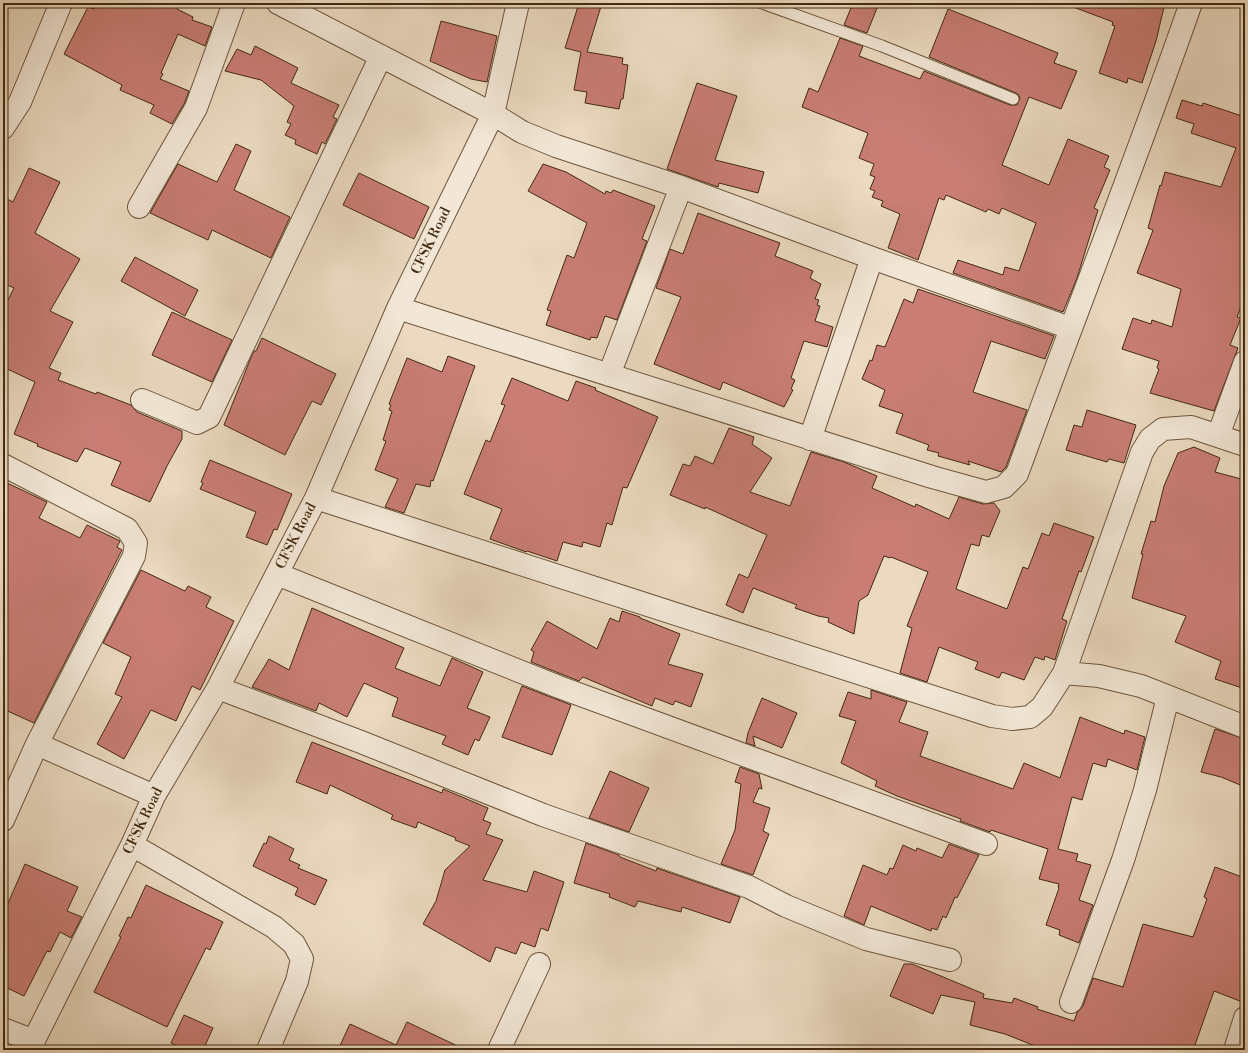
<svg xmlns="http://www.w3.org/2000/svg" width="1248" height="1053" font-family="'Libre Bodoni',serif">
<rect width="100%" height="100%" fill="#ebdac1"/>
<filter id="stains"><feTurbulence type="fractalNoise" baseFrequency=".005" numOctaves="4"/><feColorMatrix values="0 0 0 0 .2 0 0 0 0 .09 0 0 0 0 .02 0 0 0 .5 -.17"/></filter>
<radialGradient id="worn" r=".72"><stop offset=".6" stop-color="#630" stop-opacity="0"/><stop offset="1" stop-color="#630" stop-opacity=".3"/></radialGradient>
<path fill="#c97d75" stroke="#442a0e" d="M97,3H179L177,9L193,17L192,20L212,27L205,46L178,34L161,73L163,74L160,79L189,91L184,104L172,124L150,113L154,105L120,90L122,85L64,54L88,7L94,9Z
M579,3H602L587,52L623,58L622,64L628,65L623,99H621L619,109L585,103L587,92L574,90L581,52L565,48Z
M853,3H879L867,33L844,25Z
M1068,3H1165L1156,41L1142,83L1128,78L1127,83L1099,73L1115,26L1112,25L1113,22L1068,5Z
M948,9L991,26L1058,53L1054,63L1077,71L1061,109L1029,97L1002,165L1049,185L1068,139L1109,156L1104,167L1110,170L1094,208L1098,210L1077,278L1063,312L953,273L958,260L1003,275L1005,267L1019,271L1036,223L1002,208L999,214L988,209L986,212L946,195L944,200L939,198L918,260L888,248L900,214L881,206L883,201L872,197L875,191L870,189L875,177L870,175L874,164L859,158L868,133L802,107L809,88L818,92L840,38L863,46L859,56L920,79L924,71L1010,105H1017L1020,98L1019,95L1016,93L929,57Z
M441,21L497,36L487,82L471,79L430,61Z
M255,46L298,68L291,83L339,105L333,117L337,119L325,144L322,142L317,154L295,144L296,140L285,135L291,124L287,122L294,106L261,80L225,71L237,49L251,55Z
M697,83L737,96L715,160L764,172L758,193L719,183L718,187L667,169Z
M1182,100L1202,106L1203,103L1245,117V295L1237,317L1241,318L1230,345L1238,348L1214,411L1150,393L1159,369L1157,368L1159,361L1122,349L1133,318L1151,324L1152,320L1172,327L1181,289L1137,273L1153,230L1148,228L1160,185L1161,186L1165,172L1221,187L1236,148L1191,133L1194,124L1176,118Z
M236,144L251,151L234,190L290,217L271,258L212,230L208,240L150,213L178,164L217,182Z
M543,164L566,172L605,194L606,191L611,193L613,190L655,206L642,239L647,241L617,320L605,316L597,338L591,337L590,340L546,325L551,311L547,310L567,255L574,258L587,223L528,191Z
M29,168L60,182L35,233L80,259L50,311L73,322L49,368L61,373L58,380L96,394L97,392L131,405L137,412L182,431V439L167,466L150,502L111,485L121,462L85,448L77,462L37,446L38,444L14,434L35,382L3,367V310L14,288L3,283V197L13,202Z
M359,173L429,207L414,239L343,205Z
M698,213L780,243L775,256L813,271L810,278L821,284L815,299L819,300L817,305L820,306L815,321L833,327L827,347L804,341L791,378L795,380L791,389L793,390L784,407L723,382L720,390L654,364L681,297L656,288L670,249L683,254Z
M135,257L198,290L185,316L121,281Z
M918,289L1054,336L1045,359L991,341L973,392L1027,410L1006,467L1001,472L968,461L970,465L938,456L939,453L927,450L929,445L896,433L903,414L879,406L885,390L862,379L870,360L872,361L877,345L885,347L904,299L913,303Z
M172,312L232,340L212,382L152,355Z
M262,338L336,374L321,405L312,401L285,455L224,425L252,355L254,351H256Z
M448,356L475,366L433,481L431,480L430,487L416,484L404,513L385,507L398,479L375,470L386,441L383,440L392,411L389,410L391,405L389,404L407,358L442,372Z
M512,378L568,401L576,381L596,388L595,390L658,417L627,488L623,487L612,525L607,523L600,547L583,542L582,547L563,542L557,561L527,551L526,552L490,539L502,509L464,494L486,440L490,442L505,405L501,404Z
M1087,410L1136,425L1124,463L1109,459L1107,462L1066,450L1074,425L1082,427Z
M729,428L754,437L752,444L772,458L750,492L790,506L811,452L844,462L877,476L872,488L915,507L916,504L949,519L959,497L983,504L994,503L1000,511L989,537L982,535L979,546L971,544L956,589L1007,609L1023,567L1028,569L1042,533L1049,536L1054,523L1094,537L1081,572L1079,571L1062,619L1067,621L1055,660L1045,656L1044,660L1035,657L1024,680L1002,672L999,678L975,669L978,662L939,647L927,682L900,673L912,628L907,626L928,572L891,557L890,558L884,556L868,595L859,601L854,634L828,622L829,618L818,616L795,608L797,605L753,588L743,613L726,605L739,574L748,578L767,535L705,507V509L670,495L683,464L690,466L695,456L713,464Z
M1194,447L1220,458L1215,472L1245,480V510L1242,557L1245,558V689L1215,679L1221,661L1175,642L1186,616L1132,598L1143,554H1141L1151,521L1155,522L1164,486L1178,453Z
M210,460L292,494L277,530L274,529L267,545L246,537L256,512L200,489L203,483L201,482Z
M3,481L47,502L39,518L80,538L87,525L120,541L117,547L122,550L34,723L3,709Z
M141,570L185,591L188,586L211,597L206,607L234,621L200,690L192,686L176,721L151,710L124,759L97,744L122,697L115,694L131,657L103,643Z
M312,608L404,648L395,668L440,686L452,658L483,672L467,708L490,717L479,741L475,739L468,755L442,744L446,736L392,716L398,698L364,683L347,717L319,703L316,711L252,687L269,659L289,670Z
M622,611L640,617V618L680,634L668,664L703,674L691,707L675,701L673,705L655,698L652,706L583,677L579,681L531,662L534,652L531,650L547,621L597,649L610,618L619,622Z
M522,686L571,705L552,755L502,737Z
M871,690L907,702L899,722L928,732L920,756L1013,789L1024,763L1060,778L1080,717L1124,734L1125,730L1145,737L1137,770L1108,759L1106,767L1093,763L1082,800L1072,797L1058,849L1078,854L1076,861L1091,865L1079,900L1093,905L1079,943L1059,935L1060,930L1046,925L1059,888L1058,887L1059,884L1039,879L1048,849L991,830L990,832L960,821L961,819L897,796L875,786L877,781L841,763L856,721L839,716L848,692L871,699Z
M762,698L797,713L782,748L753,736L755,746L746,743L748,733Z
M1215,729L1245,739V787L1221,777L1201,772Z
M312,742L442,793L443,789L488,808L483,820L491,823L486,834L503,840L483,880L527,892L534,871L564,882L548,931L541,928L535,947L521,942L516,954L496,947L490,962L423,924L436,901L445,870L470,846L455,840L456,838L418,822L416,828L391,819L393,815L330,785L327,794L296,782Z
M740,767L759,774L762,789L759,788L753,802L770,808L763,831L769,834L753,875L721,864L735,830L741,784L735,782Z
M610,771L649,788L629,832L589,818Z
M269,836L294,849L289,860L300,865L298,868L327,880L315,905L295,895L298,888L253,866L264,843L266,844Z
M586,843L619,855L620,857L656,871L657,868L662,870L740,897L730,923L682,907L681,912L638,901L635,907L609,897L610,894L574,883Z
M949,844L979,855L957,898L955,897L946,918L943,916L937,930L932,928L931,931L871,906L864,925L844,916L863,865L887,875L890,868L893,869L903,845L916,851L917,848L942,858Z
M25,864L78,887L67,911L82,917L71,938L60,932L50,952L47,951L24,996L3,986V915Z
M1215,867L1245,878V1003L1214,991L1195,1045L1191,1050H1045L1005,1034L970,1025L975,1002L941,995L933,1014L890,996L904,964H912L984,994L983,998L1012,1003L1014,998L1038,1007L1037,1009L1074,1021L1077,1013L1083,1006L1093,978L1123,987L1143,924L1193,937L1207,899L1204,897Z
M146,885L223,922L210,950L206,948L167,1027L94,992L121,937L119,936L128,917L131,918Z
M184,1015L213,1028L203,1050H187L171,1043Z
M407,1022L466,1050H338L350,1024L396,1045Z"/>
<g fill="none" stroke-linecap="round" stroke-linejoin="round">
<defs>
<path id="service" d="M762,3L882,46L1013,99"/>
<path id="minor" d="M278,3L493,114L522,132L556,146L681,187L872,258L1070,328
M3,128L20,102L61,3
M139,207L196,108L234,3
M398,308L932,477L986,492L1004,487L1017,474C1074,317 1136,161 1191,3
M609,375L681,187
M142,400L197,423L209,417L381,56
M1218,436L1245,362
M810,439L872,258
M3,465L127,529L136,543L134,556L37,744
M316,498L992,716L1012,719L1030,717L1042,707L1064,673L1142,452L1150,439L1163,429L1191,427L1245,445
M277,574L559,687L986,844
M1064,673L1099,676L1141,686L1245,727
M218,688L361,742L543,815L749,887L786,906L866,939L950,960
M3,820L37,744L154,796
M132,845L274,927L294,944L302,959L297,981L268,1050
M1071,1002L1123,860L1145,790L1168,697
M3,1029L34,1041
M29,1050L132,845L154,796L218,688L316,498L398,308L493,114L518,3
M499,1050L539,964
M1235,1050L1245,1018"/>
</defs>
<use href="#service" stroke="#6e563b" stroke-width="13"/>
<use href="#minor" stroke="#6e563b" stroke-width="24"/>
<use href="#service" stroke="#f2e7d7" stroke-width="11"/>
<use href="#minor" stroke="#f2e7d7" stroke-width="22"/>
</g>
<g text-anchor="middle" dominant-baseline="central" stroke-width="3" stroke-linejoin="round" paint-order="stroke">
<g font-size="14" fill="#442a0e" stroke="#f2e7d7">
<text transform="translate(431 241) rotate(-64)">CFSK Road</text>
<text transform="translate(296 536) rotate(-63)">CFSK Road</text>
<text transform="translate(143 821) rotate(-64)">CFSK Road</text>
</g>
</g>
<rect width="1248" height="1053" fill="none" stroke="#ebdac1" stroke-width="16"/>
<rect x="4" y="4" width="1240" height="1045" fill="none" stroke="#442a0e" stroke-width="2"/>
<rect x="8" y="8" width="1232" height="1037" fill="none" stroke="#442a0e"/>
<rect width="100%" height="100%" filter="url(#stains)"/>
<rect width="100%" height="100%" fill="url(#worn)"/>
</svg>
